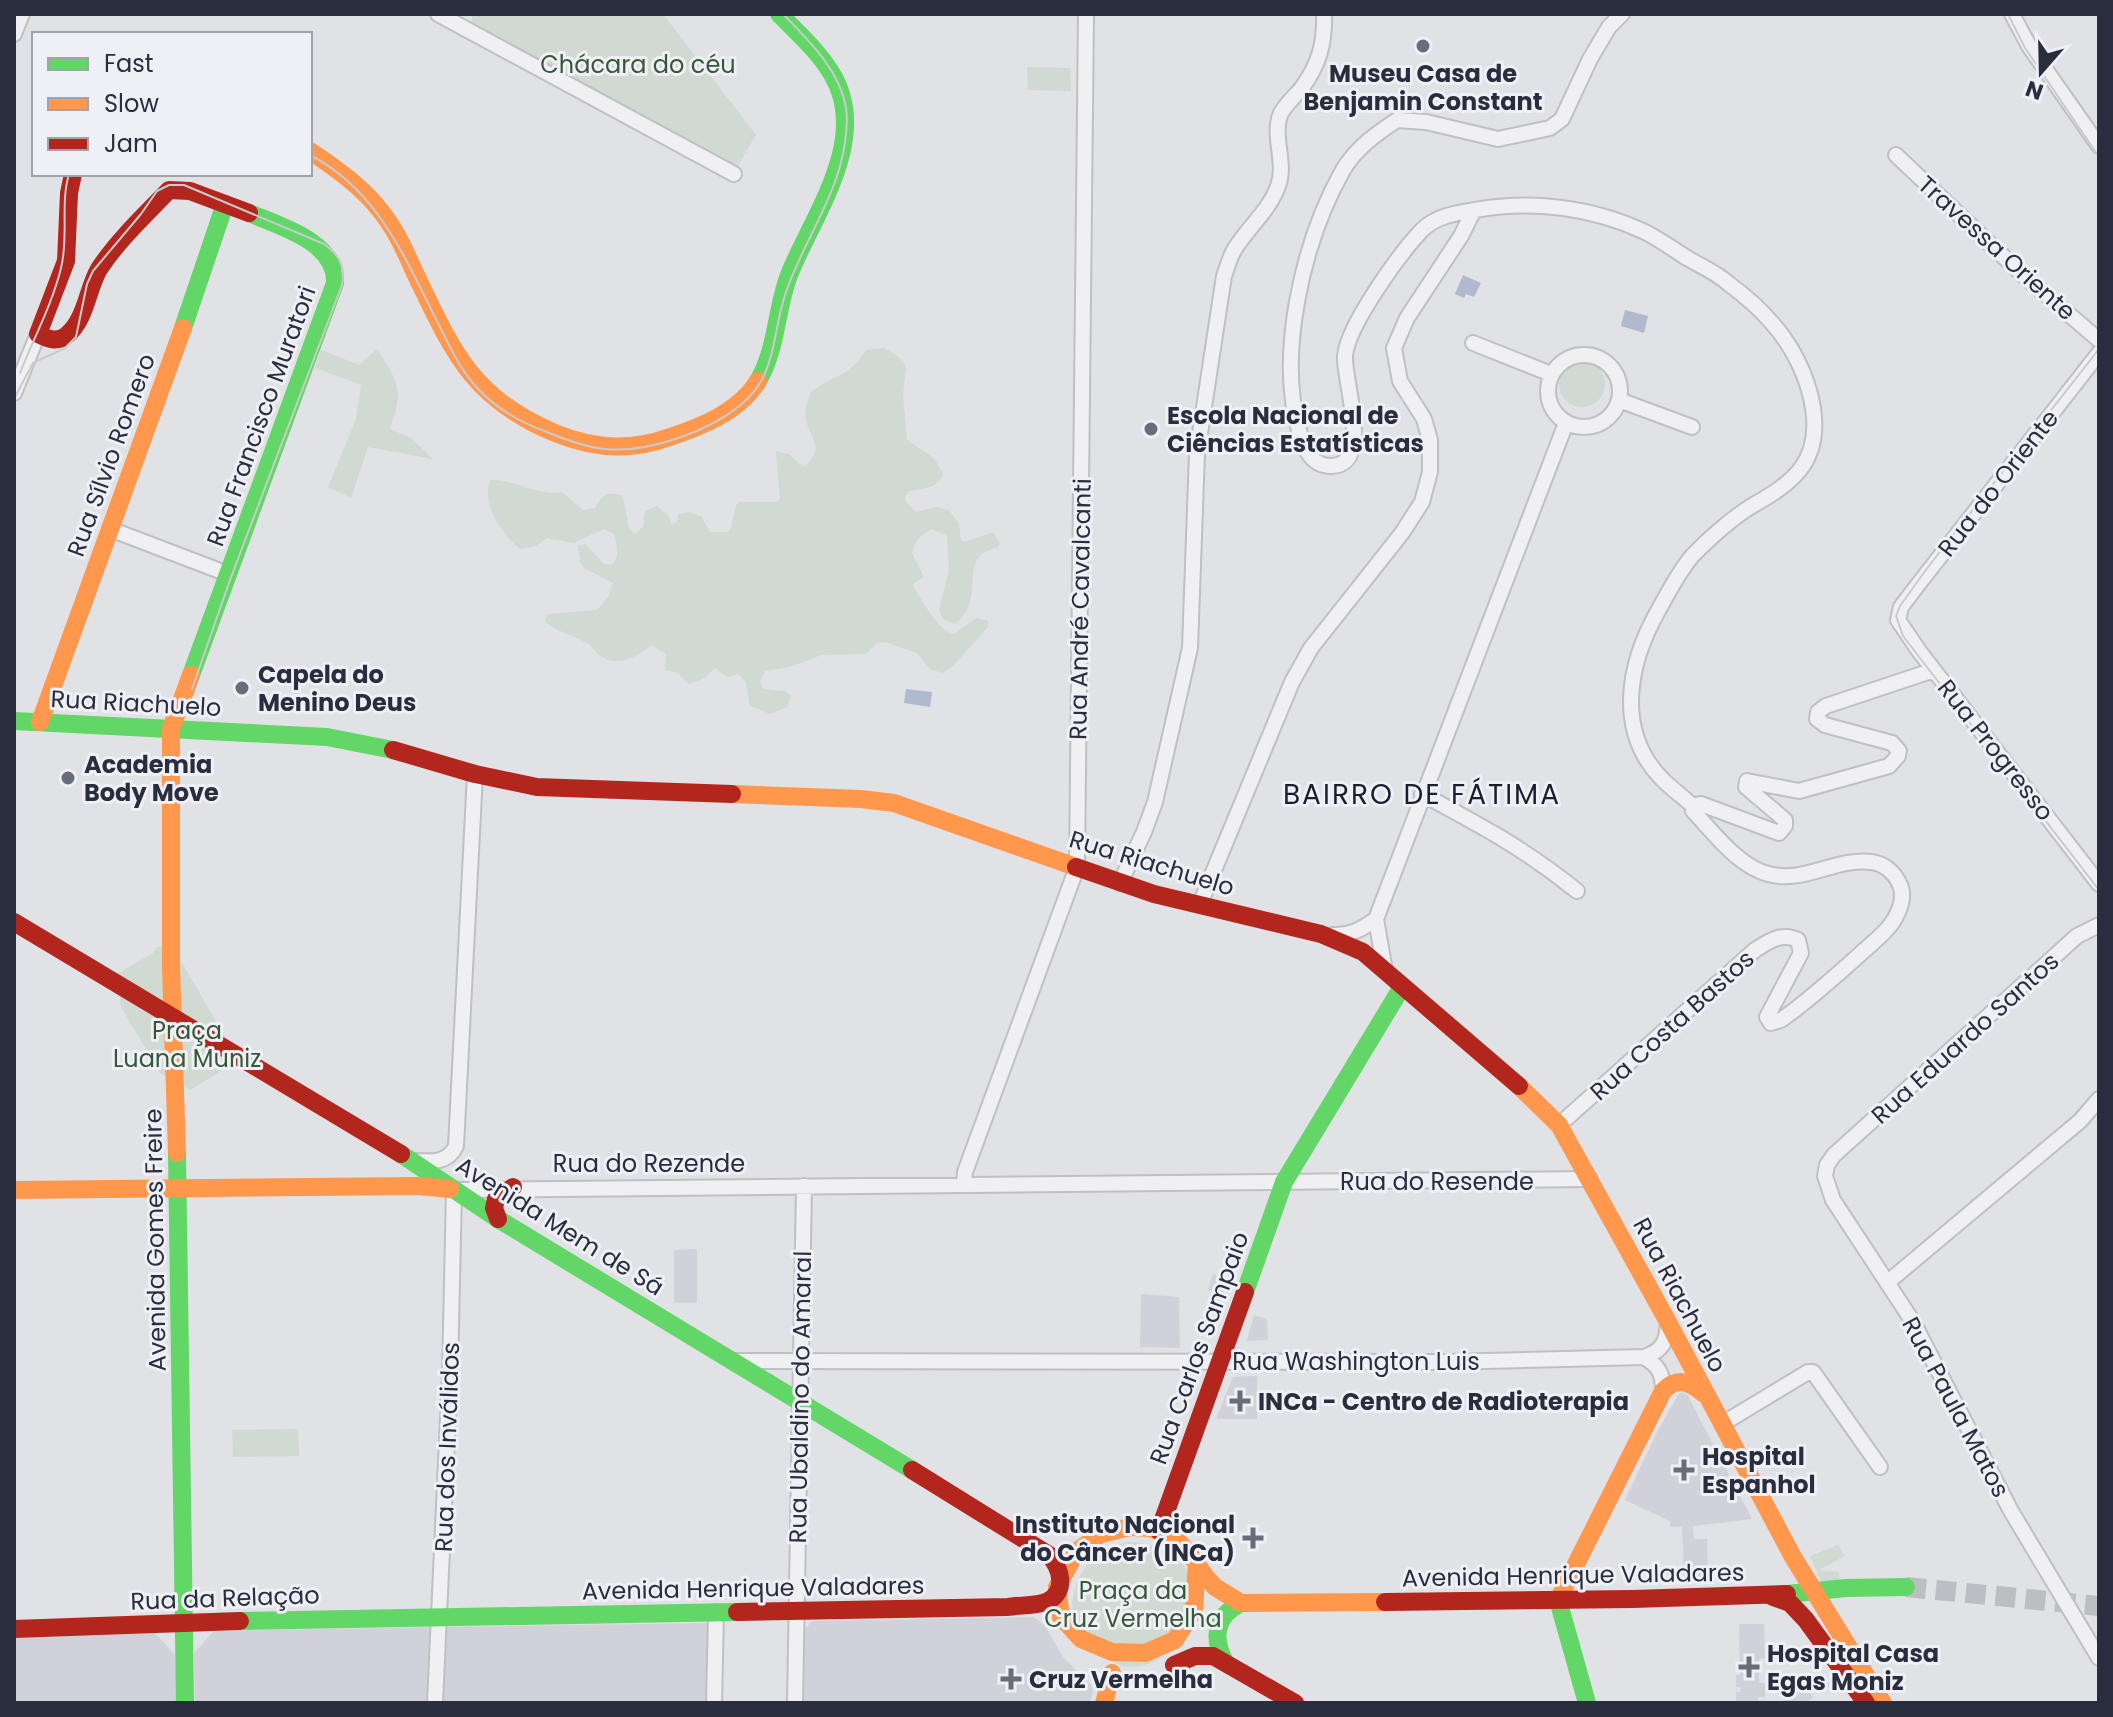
<svg xmlns="http://www.w3.org/2000/svg" width="2113" height="1717" font-family="Poppins,sans-serif">
<rect width="100%" height="100%" fill="#e1e2e6"/>
<path fill="#d0d1d9" d="M697,1249V1303H674V1250Z
M1213,1274L1228,1280L1223,1295L1208,1290Z
M1141,1294L1179,1297L1180,1348L1140,1347Z
M1254,1315L1267,1319L1268,1340L1247,1341Z
M1257,1376V1419H1216L1233,1377Z
M1682,1392L1688,1396L1752,1519L1693,1526L1694,1539H1707L1708,1574L1704,1577L1684,1575L1682,1527H1670V1521L1625,1500L1657,1432L1678,1395Z
M1033,1617L1044,1624L1063,1657L1091,1685L1093,1693L1089,1703H804L805,1629L812,1621Z
M710,1623L709,1703H441L443,1629L446,1627Z
M1739,1624H1764L1765,1658L1759,1659V1683H1765V1697H1758V1703H1736V1692H1740L1741,1687H1736V1675H1740Z
M433,1627V1703H195L194,1653L214,1631Z
M155,1633L175,1655L177,1703H14V1635Z
M1822,1675L1830,1686L1820,1692L1816,1687L1809,1691L1813,1698L1805,1703L1798,1700L1794,1703H1782Z"/>
<path fill="#d0d9d2" d="M473,14H663L756,135L734,172L470,29Z
M1027,67L1070,68L1071,91L1028,90Z
M884,348L899,357L906,366L903,395L907,440L934,458L943,474C937,489 923,489 909,491L905,497L906,502L916,512L937,507L949,510L959,524L961,540L965,542L993,532L1000,543L998,547C992,549 984,551 980,556C965,571 982,601 956,624L944,620L939,610L949,570L947,536L932,529C920,535 915,541 912,553L924,577L914,583L913,587C925,603 935,628 954,634L976,618L988,621L989,626L952,667L942,673L930,669L917,653L885,642L877,643L866,654L821,655L790,667L765,671L760,682L764,689L785,691L791,696L787,707L770,714L750,706L746,682L738,674L727,677L715,668L703,679L688,684L678,673L665,670L666,654L652,645C636,656 619,669 599,655C594,651 592,645 585,642C572,635 555,631 545,621L548,614L597,610L608,597L613,583L584,568L580,562L578,546L585,544L604,564L612,565C620,555 617,547 614,534L604,529L574,543L547,538L536,546L520,549C501,533 482,506 490,480C515,479 539,497 562,492L583,510L595,508C603,495 607,490 623,496L629,528L634,534L643,527L645,511L657,506L669,516L671,524L677,522L678,515L687,512L701,516L710,532H728C735,523 732,512 738,502H777L780,499L776,451L789,454L802,466H806C823,446 814,445 807,424C803,413 807,403 811,392C833,375 851,376 866,350Z
M377,349C399,384 404,389 390,429L411,438L433,459L368,447L351,498L328,487L356,419L361,385L315,368L321,350L359,365Z
M1559 384a23 23 0 1 1 46 0a23 23 0 1 1-46 0Z
M157,947H164L184,966L232,1049L223,1070L190,1090L160,1073L121,1007L117,974L153,953Z
M298,1429L299,1456L233,1457L232,1430Z
M1126,1542C1149,1541 1188,1554 1191,1583C1192,1596 1181,1632 1177,1646C1162,1661 1133,1675 1112,1661C1098,1651 1085,1631 1073,1618C1068,1582 1090,1551 1126,1542Z
M1838,1545L1845,1556L1819,1570L1839,1572L1840,1586L1823,1587L1810,1556Z"/>
<path fill="#b1b9cf" d="M1463,275L1481,283L1474,297L1466,294L1464,298L1455,294Z
M1625,310L1648,316L1644,333L1621,326Z
M906,689L932,692L930,707L904,703Z"/>
<g fill="none" stroke-linecap="round" stroke-linejoin="round">
<path stroke="#bcbec4" stroke-width="20" stroke-dasharray="20 10" stroke-linecap="butt" d="M1906,1587L2099,1606"/>
<defs>
<path id="street" d="M438,14L734,174
M2012,14L2029,46L2099,146
M14,34L22,14
M1896,155L2024,276L2099,340
M1473,343L1551,374
M2099,353L1917,586L1901,607L1898,620L1919,651L2099,884
M1548 391a36 36 0 1 1 72 0a36 36 0 1 1-72 0Z
M14,393L38,334
M1619,400L1692,427
M110,529L228,574
M1422,794C1480,825 1525,849 1577,891
M1693,806L1701,804L1779,833L1785,826V820L1746,787L1747,781L1799,791L1889,766L1898,756L1899,751L1892,743L1825,725L1817,719L1818,712L1826,706L1934,670
M1120,883L1144,832L1155,802L1190,648L1197,453L1224,276C1228,266 1230,255 1236,247C1249,227 1270,209 1278,186C1287,163 1271,135 1281,113C1286,104 1294,97 1301,89C1319,65 1325,43 1324,14
M1200,904L1292,682L1311,648L1402,533L1422,502L1430,472V440L1424,419L1400,381L1394,348L1407,318L1461,236L1474,210
M2099,925L2077,936L1834,1155L1827,1165L1825,1176L1833,1200L1913,1322L2011,1511L2099,1658
M1333,935C1350,936 1362,929 1376,919
M1385,971L1376,919L1566,423
M1559,1125L1755,950C1769,941 1782,932 1798,940L1801,953L1767,1017L1771,1023L1781,1020C1808,1001 1832,979 1857,957C1868,946 1883,936 1892,923C1900,911 1906,895 1899,883C1894,872 1883,863 1871,862C1837,857 1804,884 1768,874C1738,866 1714,833 1693,811V806C1683,797 1672,789 1662,779C1615,731 1628,664 1658,611C1668,593 1679,571 1693,555C1710,538 1730,520 1750,507C1769,496 1789,485 1802,467C1831,425 1803,357 1772,323C1760,309 1744,295 1729,284C1717,273 1701,266 1687,258C1673,249 1659,239 1645,232C1592,207 1532,200 1475,210C1456,213 1436,216 1422,230C1401,252 1347,326 1345,356C1343,379 1374,466 1331,466C1312,466 1305,450 1300,434C1276,355 1303,241 1343,170C1356,148 1376,134 1397,120L1426,122L1498,139L1550,128L1562,119L1590,59L1609,27L1622,14
M415,1161C432,1162 448,1163 456,1146L475,774
M964,1185L965,1172L1077,867L1086,14
M1888,1282L2080,1121L2099,1099
M1644,1357C1659,1366 1663,1374 1663,1391
M733,1361L1445,1362L1644,1357C1663,1351 1667,1341 1668,1322
M1722,1424L1808,1372H1813L1880,1467
M435,1703L450,1374L454,1190L1590,1179
M714,1703L716,1612
M795,1703L804,1186"/>
</defs>
<use href="#street" stroke="#bfc0c4" stroke-width="18"/>
<use href="#street" stroke="#f0f0f3" stroke-width="14"/>
<path stroke="#63d668" stroke-width="18" d="M183,328L225,204
M758,381C777,349 776,309 789,275C813,215 871,139 832,74C818,51 798,33 779,14
M191,675L335,283C337,242 280,226 249,213
M14,721L327,737L393,750
M177,1153L185,1703
M401,1154L498,1219L912,1470
M1245,1292L1284,1182L1402,987
M1787,1594L1846,1588L1906,1587
M1558,1600L1587,1703
M240,1621L737,1612
M1225,1662C1212,1638 1215,1616 1241,1603"/>
<path stroke="#ff974d" stroke-width="18" d="M310,151C337,169 364,188 383,214C397,232 406,253 415,273C452,350 471,398 555,433C591,448 630,451 667,438C701,427 739,412 758,381
M40,722L183,328
M732,794L861,799L894,803L1076,867
M1519,1086L1559,1125L1668,1322L1793,1557L1883,1703
M177,1153L171,967V729L191,675
M14,1190L418,1186L450,1189
M1197,1562L1194,1610L1175,1640L1145,1653L1112,1652L1081,1639L1061,1617L1057,1587L1077,1551L1101,1534L1130,1527L1150,1528L1166,1534L1179,1542L1188,1552L1197,1564L1205,1576L1215,1587L1241,1603L1385,1602
M1558,1600L1663,1391C1678,1376 1690,1382 1704,1394
M1104,1703L1112,1673"/>
<path stroke="#b3261e" stroke-width="18" d="M73,174L69,193L66,261L38,334C48,339 57,343 67,335C86,319 87,290 99,269C118,240 145,215 169,190L190,191L249,213
M393,750L475,774L537,787L732,794
M1076,867L1154,894L1321,934L1363,952L1519,1086
M14,922L401,1154
M498,1219L494,1208L496,1199L513,1187
M1159,1531L1245,1292
M1773,1597L1790,1603L1806,1620L1866,1703
M1385,1602L1633,1599L1787,1594
M737,1612L1008,1607C1019,1605 1038,1606 1048,1601C1068,1591 1060,1567 1049,1555L912,1470
M14,1629L240,1621
M1174,1665L1195,1656H1213L1295,1703"/>
<path stroke="#cacacd" stroke-width="2" d="M2008,14L2025,48L2099,157
M310,155C378,190 406,260 439,325C449,345 458,365 472,382C491,405 519,422 547,432C566,440 585,447 605,449C649,453 712,431 745,401C776,374 773,331 785,295C798,255 822,219 836,179C843,159 849,129 846,108C840,70 808,40 783,14
M2099,349L1928,567L1900,606L1896,616L1903,636L2099,890
M20,373C33,340 53,302 61,268C69,237 60,204 69,174
M14,399L33,363L65,348L76,337L87,284L93,271L141,214L157,191L169,185H184L324,244C340,255 345,266 342,285L230,580L192,689"/>
</g>
<g fill="#696c79" stroke="#eff0f5" stroke-width="3">
<circle cx="1423" cy="46" r="8"/>
<circle cx="1151" cy="429" r="8"/>
<circle cx="242" cy="688" r="8"/>
<circle cx="68" cy="778" r="8"/>
<path d="M1236 1389h8v8h8v8h-8v8h-8v-8h-8v-8h8z"/>
<path d="M1680 1458h8v8h8v8h-8v8h-8v-8h-8v-8h8z"/>
<path d="M1249 1526h8v8h8v8h-8v8h-8v-8h-8v-8h8z"/>
<path d="M1745 1655h8v8h8v8h-8v8h-8v-8h-8v-8h8z"/>
<path d="M1007 1667h8v8h8v8h-8v8h-8v-8h-8v-8h8z"/>
</g>
<g text-anchor="middle" dominant-baseline="central" stroke-width="6" stroke-linejoin="round" paint-order="stroke">
<g font-size="24" fill="#375838" stroke="#eff0f5">
<text x="638" y="64">Chácara do céu</text>
<text x="187" y="1030">Praça<tspan x="187" dy="28">Luana Muniz</tspan></text>
<text x="1133" y="1590">Praça da<tspan x="1133" dy="28">Cruz Vermelha</tspan></text>
</g>
<g font-size="24" font-weight="bold" fill="#292d3e" stroke="#eff0f5" text-anchor="start">
<text x="1423" y="73" text-anchor="middle">Museu Casa de<tspan x="1423" dy="28">Benjamin Constant</tspan></text>
<text x="1167" y="415">Escola Nacional de<tspan x="1167" dy="28">Ciências Estatísticas</tspan></text>
<text x="258" y="674">Capela do<tspan x="258" dy="28">Menino Deus</tspan></text>
<text x="84" y="764">Academia<tspan x="84" dy="28">Body Move</tspan></text>
<text x="1258" y="1401">INCa - Centro de Radioterapia</text>
<text x="1702" y="1456">Hospital<tspan x="1702" dy="28">Espanhol</tspan></text>
<text x="1235" y="1524" text-anchor="end">Instituto Nacional<tspan x="1235" dy="28">do Câncer (INCa)</tspan></text>
<text x="1767" y="1653">Hospital Casa<tspan x="1767" dy="28">Egas Moniz</tspan></text>
<text x="1029" y="1679">Cruz Vermelha</text>
</g>
<g font-size="24" fill="#292d3e" stroke="#eff0f5">
<text transform="translate(1997 248) rotate(42)">Travessa Oriente</text>
<text transform="translate(261 416) rotate(-70)">Rua Francisco Muratori</text>
<text transform="translate(111 455) rotate(-70)">Rua Sílvio Romero</text>
<text transform="translate(1998 483) rotate(-52)">Rua do Oriente</text>
<text transform="translate(1080 609) rotate(-89)">Rua André Cavalcanti</text>
<text transform="translate(136 703) rotate(3)">Rua Riachuelo</text>
<text transform="translate(1996 750) rotate(52)">Rua Progresso</text>
<text transform="translate(1152 863) rotate(17)">Rua Riachuelo</text>
<text transform="translate(1672 1025) rotate(-42)">Rua Costa Bastos</text>
<text transform="translate(1965 1038) rotate(-42)">Rua Eduardo Santos</text>
<text x="649" y="1163">Rua do Rezende</text>
<text x="1437" y="1181">Rua do Resende</text>
<text transform="translate(560 1226) rotate(32)">Avenida Mem de Sá</text>
<text transform="translate(155 1240) rotate(-91)">Avenida Gomes Freire</text>
<text transform="translate(1680 1295) rotate(62)">Rua Riachuelo</text>
<text transform="translate(1199 1348) rotate(-70)">Rua Carlos Sampaio</text>
<text x="1356" y="1361">Rua Washington Luis</text>
<text transform="translate(800 1397) rotate(-89)">Rua Ubaldino do Amaral</text>
<text transform="translate(1956 1407) rotate(62)">Rua Paula Matos</text>
<text transform="translate(447 1447) rotate(-88)">Rua dos Inválidos</text>
<text transform="translate(1573 1575) rotate(-1)">Avenida Henrique Valadares</text>
<text transform="translate(753 1588) rotate(-1)">Avenida Henrique Valadares</text>
<text transform="translate(225 1598) rotate(-2)">Rua da Relação</text>
</g>
<g font-size="28" letter-spacing="2" fill="#1b1e2e" stroke="#eff0f5">
<text x="1422" y="794">BAIRRO DE FÁTIMA</text>
</g>
</g>
<rect width="2113" height="1717" fill="none" stroke="#292d3e" stroke-width="32"/>
<rect x="32" y="32" width="280" height="144" fill="#eff0f5" stroke="#a0a2ac" stroke-width="2"/>
<rect x="48" y="58" width="40" height="12" fill="#63d668" stroke="#a0a2ac" stroke-width="2"/>
<text x="104" y="72" font-size="24" fill="#292d3e">Fast</text>
<rect x="48" y="98" width="40" height="12" fill="#ff974d" stroke="#a0a2ac" stroke-width="2"/>
<text x="104" y="112" font-size="24" fill="#292d3e">Slow</text>
<rect x="48" y="138" width="40" height="12" fill="#b3261e" stroke="#a0a2ac" stroke-width="2"/>
<text x="104" y="152" font-size="24" fill="#292d3e">Jam</text>
<g transform="translate(2041 72) rotate(200)" stroke="#eff0f5" stroke-width="6" paint-order="stroke">
<path d="M0-6L14 30L0 20L-14 30Z" fill="#292d3e"/>
<text y="-12" font-size="22" font-weight="bold" text-anchor="middle" fill="#292d3e">N</text>
</g>
</svg>
